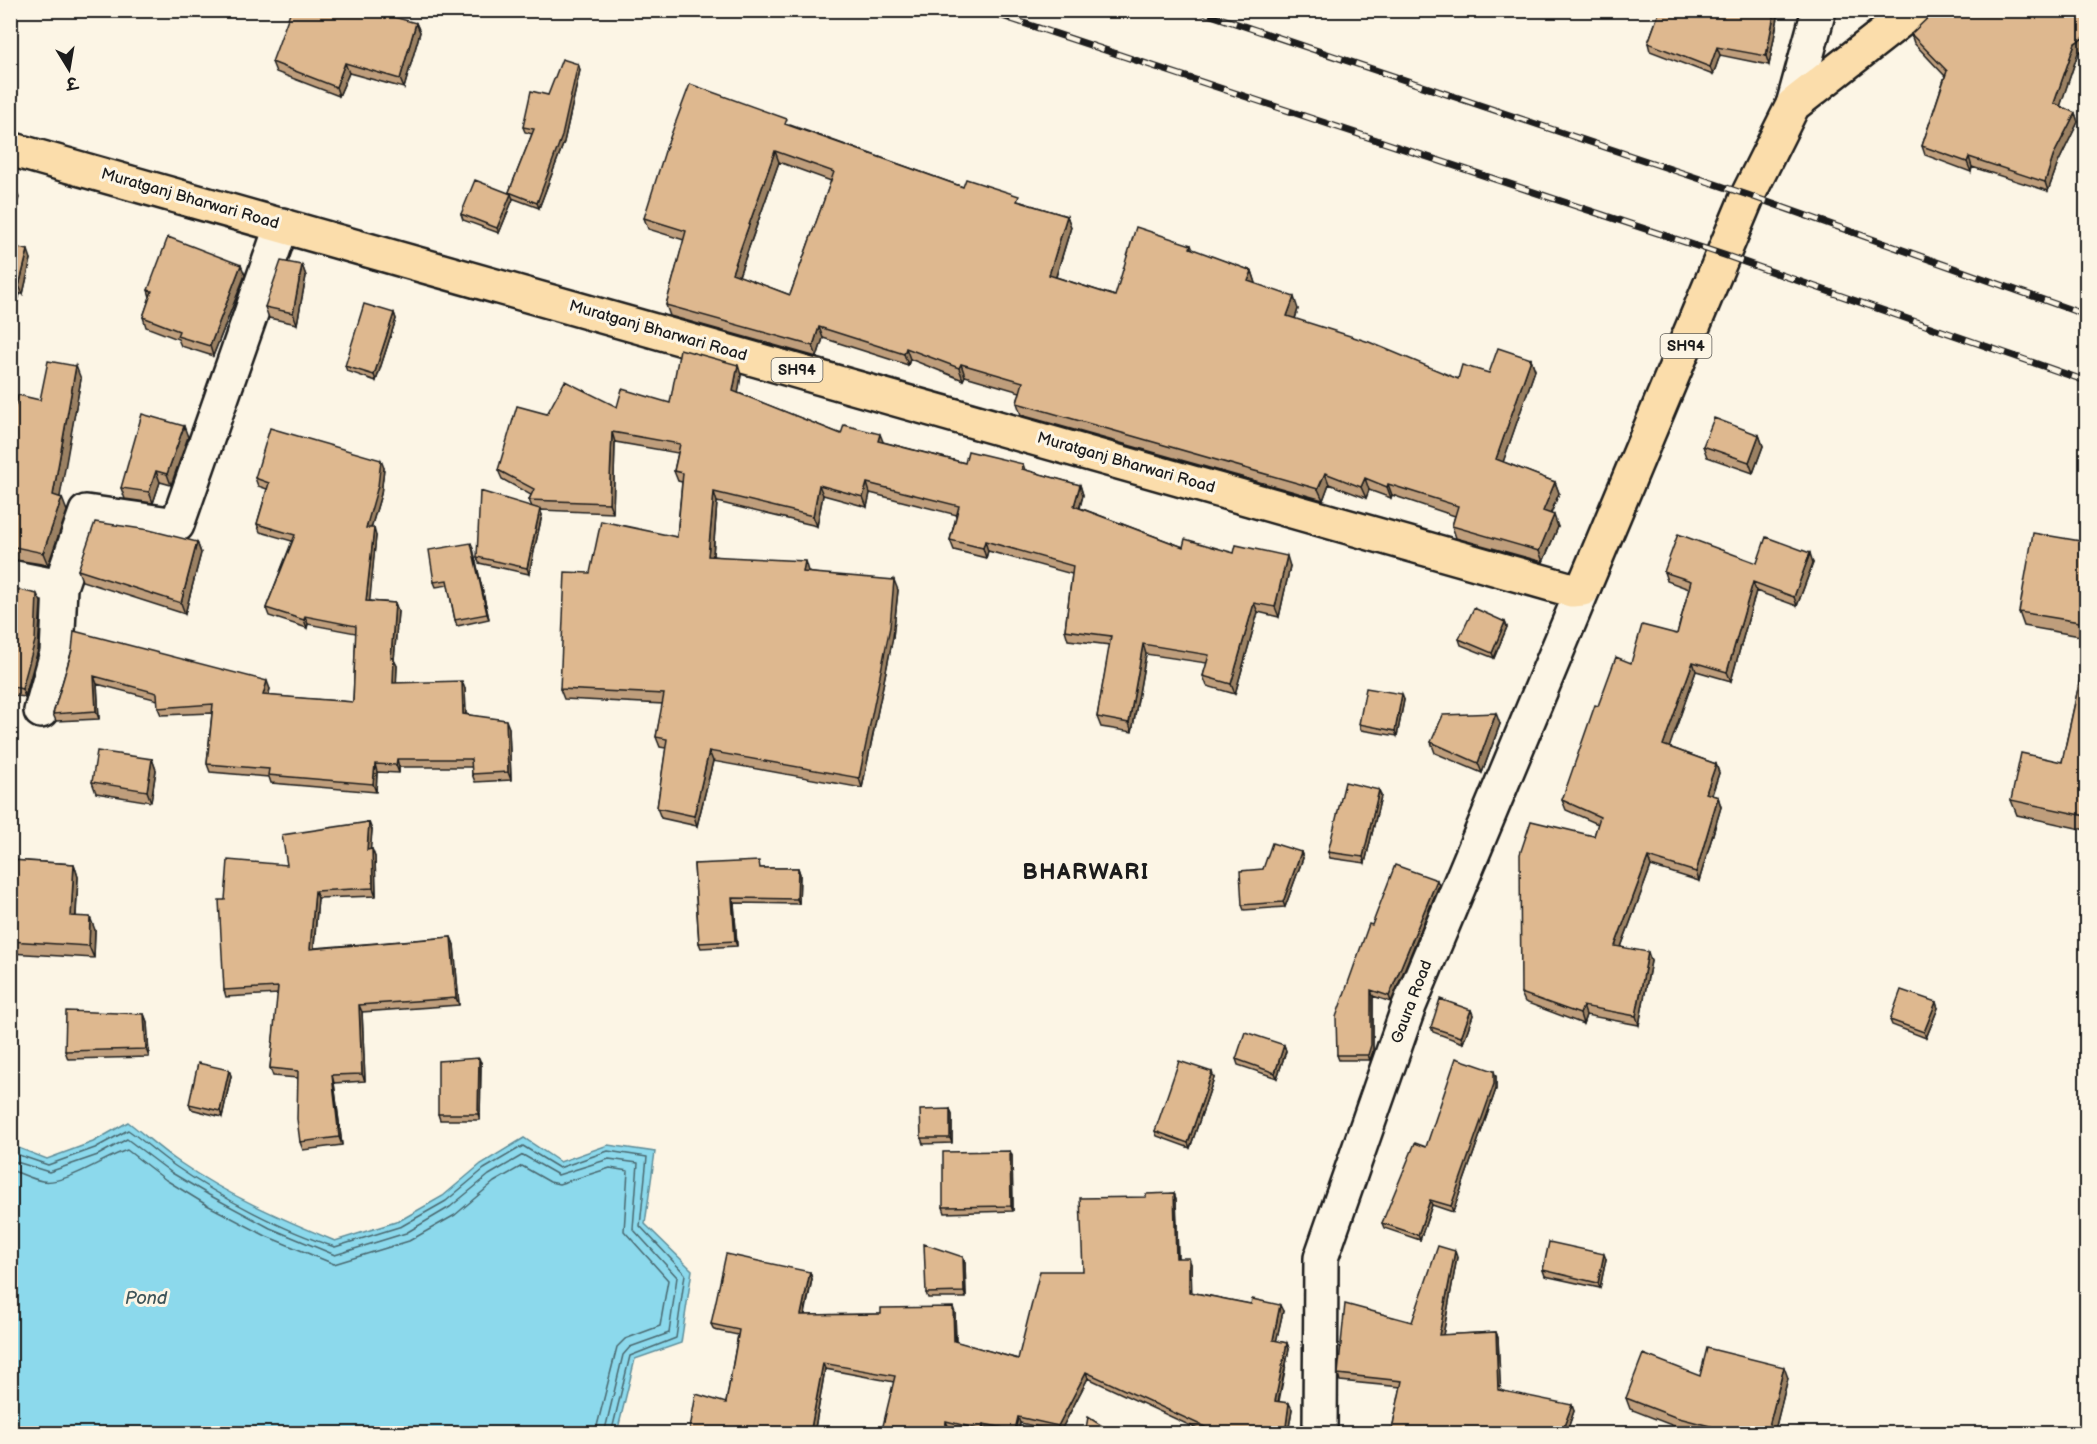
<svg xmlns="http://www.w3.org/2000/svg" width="2097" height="1444" font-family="'Balsamiq Sans','Playpen Sans Deva',sans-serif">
<rect width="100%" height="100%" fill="#fcf5e5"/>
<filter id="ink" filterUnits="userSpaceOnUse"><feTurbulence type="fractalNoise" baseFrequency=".0167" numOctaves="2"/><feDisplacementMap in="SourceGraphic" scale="12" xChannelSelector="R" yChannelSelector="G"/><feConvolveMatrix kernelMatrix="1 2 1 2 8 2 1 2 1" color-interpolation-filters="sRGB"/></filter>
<g filter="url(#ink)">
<path fill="#8cd9ec" stroke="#5f8d99" stroke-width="1.5" d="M128,1122C145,1135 161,1150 179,1162C227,1195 282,1219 335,1241L399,1221L443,1196L481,1164L524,1138L560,1162L608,1145L655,1152L645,1224L692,1270L681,1343L635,1359L617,1433H11V1145L47,1159L93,1142Z"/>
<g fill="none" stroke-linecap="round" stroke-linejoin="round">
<path stroke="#49686f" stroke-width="1.5" d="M10,1152L48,1165L95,1148L128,1130C144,1141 159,1155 175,1166C220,1197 283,1231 335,1247L402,1226L446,1201L484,1169L523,1146L559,1168L608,1151L647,1157L640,1226L685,1274L676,1338L630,1356L611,1434
M10,1160L49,1172L98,1155L127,1139L172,1173L209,1195L270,1228L335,1255L406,1233L450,1207L489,1175L523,1155L558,1175L609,1159L638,1163L633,1229L677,1277L669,1333L630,1347L623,1355L604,1434
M10,1170C21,1173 31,1179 42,1181C66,1185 105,1157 127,1150L166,1180L205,1204L266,1236L334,1264L409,1241L455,1215L494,1182L522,1166L550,1182L559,1184L610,1168L628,1171L624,1231L668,1280L660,1326L625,1339L617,1347L595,1434"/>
<defs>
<path id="minor" d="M10,577L60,587
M41,711L57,653L60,587L86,512L177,525L282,225"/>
<path id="tertiary" d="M1793,105L1819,10
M1320,1434L1321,1258L1409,1006L1583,589"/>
<path id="primary" d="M10,149L1572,590L1583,589L1748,195L1793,105L1914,10"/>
</defs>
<use href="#minor" stroke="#1c1c1c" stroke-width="38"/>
<use href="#tertiary" stroke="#1c1c1c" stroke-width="38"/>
<use href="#primary" stroke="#1c1c1c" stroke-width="38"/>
<use href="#minor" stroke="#fcf5e5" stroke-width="33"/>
<use href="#tertiary" stroke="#fcf5e5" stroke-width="33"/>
<use href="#primary" stroke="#fbddab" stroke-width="33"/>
<defs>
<path id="rail" d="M984,10L1724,255L2086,381
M1196,10L1748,195L2086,315"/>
</defs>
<use href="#rail" stroke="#1c1c1c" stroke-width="7"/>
<use href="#rail" stroke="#fcf5e5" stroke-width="4.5" stroke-dasharray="14" stroke-linecap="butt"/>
</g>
<path fill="#bf9e7b" stroke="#1c1c1c" stroke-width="1.5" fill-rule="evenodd" d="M1660,10H1775L1778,17L1769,65L1720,55L1713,75L1650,51L1648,43Z
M2086,10V47L2078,53L2060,106L2075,113L2078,122L2058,163L2048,191L1972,167L1971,172L1925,155L1922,146L1945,76L1914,43L1911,34Z
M416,23L420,32L404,88L349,73L339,96L276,72L272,62Z
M578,64L580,70L564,142L539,208L512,198L513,199L499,233L463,220L461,214L510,193L509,192L532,134L525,132L523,127L548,95Z
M790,125L963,187L1021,202L1067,216L1071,227L1056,277L1115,296L1191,245L1193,250L1252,271L1256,284L1298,309L1295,319L1458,379L1489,373L1531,359L1535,370L1503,462L1555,482L1559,493L1551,514L1558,527L1543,562L1456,538L1452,526L1455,516L1392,495L1391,498L1369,490L1366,498L1329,484L1323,500L1021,415L1017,403L1020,392L965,376L963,380L910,359L908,365L823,338L817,357L670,316L666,305L684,240L648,229L644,218ZM779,162L831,181L790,295L739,276Z
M10,246L31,259L23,294H20L17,303L10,301Z
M302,265L306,276L297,324L269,318L265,307Z
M245,275L213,356L181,346L178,339L146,327L143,317L150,297L148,290Z
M394,313L396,319L376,381L347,371L345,366Z
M741,375L738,393L841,434L883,442L965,463L1023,464L1025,470L1080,485L1083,495L1080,508L1183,547L1234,553L1290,566L1279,617L1258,612L1235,694L1207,686L1203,676L1207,663L1146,654L1132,732L1101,727L1097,717L1110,645L1068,640L1065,630L1072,574L988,551L986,558L954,550L950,540L957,515L870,493L867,507L823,495L817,526L717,502L713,556L808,571V572L898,590L893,637L862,788L713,761L697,826L661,818L657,808L666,748L660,747L656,737L663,704L564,699L560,689L590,573L677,537L682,482L678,481L674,471L678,453L615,442L613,513L540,510L542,515L529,574L479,563L477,557L532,507L529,500L531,495L502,479L498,470L547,414L617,407L670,403Z
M81,379L59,497L67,511L48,565L10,559V426L40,400Z
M1759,435L1763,446L1753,473L1707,457L1703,446Z
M188,437L171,485L160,482L153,503L125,499L121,488Z
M384,468L381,494L371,528L376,536L369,601L395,603L398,611L394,660L397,666L396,683L465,689L466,714L509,728L511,780L475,782L472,774V767H399V773L377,772L376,792L271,783L269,777L210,772L207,764L212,713L161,715L158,708V700L97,684L99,719L56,721L53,714L72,650L270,689L268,696L353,702L356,633L308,624L307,628L269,616L266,608L292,541L260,532L257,524L267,489L258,486L255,478Z
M197,542L201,553L185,614L82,581L78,570Z
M2086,542V637L2024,626L2019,612Z
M473,549L489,619L457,626L455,620L448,585L436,587L434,582Z
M1757,563H1813L1797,606L1756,591L1731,681L1696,671L1669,747L1716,764L1719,773L1712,795L1718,797L1721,807L1699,881L1651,866L1621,947L1651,961L1639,1025L1586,1015L1583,1024L1525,1002L1521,993L1594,836L1598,824L1566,810L1562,800L1598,706L1677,634L1689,589L1667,581L1664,572Z
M10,591L41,602L38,650L25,697L10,695Z
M1505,622L1507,627L1494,658L1461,645L1459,639Z
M2086,652V830L2017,815L2011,800L2062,762Z
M1404,700L1397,736L1361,730L1359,724Z
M1500,724L1482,773L1435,753L1431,742Z
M152,759L156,770L151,802L96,793L92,782Z
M1379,790L1381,796L1365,863L1330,858L1328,852Z
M372,830L370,849H372L375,857L376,896L318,898L314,948L451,937L454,945L459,1005L362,1012L365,1081L334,1083L342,1145L303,1150L300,1142L298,1078L273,1076L270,1068L278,994L226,997L224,990L225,900L287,865Z
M1301,852L1303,858L1285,907L1244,910L1242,905L1263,869Z
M10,860L74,864L78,877L76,916L95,930L94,958L10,953Z
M694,864L761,868H798L800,874L799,904L734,903L737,946L701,948L699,943Z
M1439,885L1391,1002L1373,996V1051L1370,1060H1339L1337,1055L1372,925Z
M1938,1008L1926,1038L1892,1025L1890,1020Z
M1471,1010L1473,1015L1463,1043L1433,1032L1431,1027Z
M144,1014L147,1022L149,1057L68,1059L65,1051Z
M1284,1045L1286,1051L1277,1078L1238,1065L1236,1059Z
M481,1063L480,1120H440L438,1114Z
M229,1070L231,1076L222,1117L191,1109L189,1104Z
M1496,1077V1089L1453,1212L1432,1205L1420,1240L1384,1228L1382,1223L1426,1147Z
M1214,1078L1190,1148L1157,1136L1155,1131Z
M950,1109L952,1115V1143L923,1144L921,1138Z
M1010,1151L1012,1156L1013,1211L945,1213L943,1207Z
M1174,1193L1176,1199L1178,1258L1191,1264V1292L1283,1311L1276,1341L1287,1343L1289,1349L1279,1401L1292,1409L1289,1427L1301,1434H1208L1088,1378L1060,1432L1020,1423L1018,1434H1001L985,1431V1434H972L949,1428L894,1382L825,1369L814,1434H689L726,1403L738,1335L714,1330L711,1324L810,1272L812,1279L805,1315L955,1313L956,1342L1018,1359L1083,1271L1146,1197Z
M963,1257L965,1263L966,1298H928L926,1293Z
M1457,1257L1443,1335L1496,1332L1498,1338L1500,1390L1574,1411L1566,1434H1391L1401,1387L1340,1381L1338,1374L1412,1322Z
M1606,1259L1600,1288L1545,1276L1543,1270Z
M1700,1376L1788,1378L1774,1434H1702L1679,1428L1630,1409L1626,1398Z"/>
<path fill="#9b8164" stroke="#1c1c1c" stroke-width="1.5" d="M1775,10L1778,17L1769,65L1766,56Z
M416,23L420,32L404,88L400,79Z
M2086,36V47L2078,53L2058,113L2054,103L2075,43Z
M1717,47L1720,55L1713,75L1710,67Z
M345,63L349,73L339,96L336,87Z
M578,64L580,70L564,142L539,208L537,203Z
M2075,113L2078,122L2058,163L2048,191L2045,182L2054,154Z
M775,151L779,162L736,284L732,273Z
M1969,157L1972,167L1971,172L1967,162Z
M16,189L19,198L10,219V203Z
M511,194L513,199L499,233L497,228Z
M1067,216L1071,227L1053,286L1049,275Z
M28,250L31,259L23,294L19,286Z
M241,265L245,275L213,356L210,346Z
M302,265L306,276L297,324L293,313Z
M1252,271L1256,283L1252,292L1248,281Z
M16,285L20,294L17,303L14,294Z
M1294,297L1298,309L1292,328L1287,316Z
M394,313L396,319L376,381L374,375Z
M819,327L823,338L817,357L813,346Z
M906,348L910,359L908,365L904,354Z
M1531,359L1535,370L1500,471L1496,459Z
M961,364L965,376L963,380L959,368Z
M738,365L741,375L737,401L733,391Z
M76,366L81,379L58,508L53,495Z
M184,426L188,437L171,485L167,474Z
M612,432L615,442L613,513L609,503Z
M880,434L884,444L878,441Z
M1759,435L1763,446L1753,473L1749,462Z
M381,460L384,468L381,494L369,535L366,528Z
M156,471L160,482L153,503L149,492Z
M1325,473L1329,484L1323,500L1318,489Z
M1365,478L1369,490L1366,498L1361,487Z
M1555,482L1559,493L1547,522L1543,511Z
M867,483L870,493L867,507L863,497Z
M1388,484L1392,495L1391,498L1387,487Z
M819,485L823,495L817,526L813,516Z
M1080,485L1083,495L1077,516L1074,506Z
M714,492L717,502L712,566L708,556Z
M62,498L67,511L48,565L43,553Z
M540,509L542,515L529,574L527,568Z
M1554,515L1558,527L1543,562L1539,551Z
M374,528L376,536L369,609L366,601Z
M985,541L988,551L986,558L983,548Z
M197,542L201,553L185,614L181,603Z
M471,543L473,549L489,619L487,614Z
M1810,553L1813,563L1797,606L1794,597Z
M1287,556L1290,566L1279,617L1275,607Z
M805,561L808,571L806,582L803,572Z
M894,580L898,590L893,637L862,788L859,778Z
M1753,582L1756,591L1731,681L1727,672Z
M37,594L41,602L38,650L25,697L22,689Z
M395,603L398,611L394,660L397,666L396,691L393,683L391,658Z
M1254,603L1258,612L1235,694L1231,684Z
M305,616L308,624L307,628L304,620Z
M1505,622L1507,627L1494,658L1492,653Z
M1143,644L1146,654L1132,732L1129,723Z
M1693,662L1696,671L1667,754L1663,745Z
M94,676L97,684L99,719L96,711Z
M267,681L270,689L266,703L263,695Z
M462,681L465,689L466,722L463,714Z
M1402,694L1404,700L1397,736L1395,731Z
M1496,713L1500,724L1482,773L1478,763Z
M506,720L509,728L511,780L508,772Z
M709,751L713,761L697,826L694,816Z
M152,759L156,770L151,802L147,791Z
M397,759L399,767V773L396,765Z
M375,764L377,772L376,792L373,784Z
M1716,764L1719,773L1709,802L1706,793Z
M1379,790L1381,796L1365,863L1363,857Z
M1718,797L1721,807L1699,881L1696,872Z
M369,822L372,830L370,857L367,850Z
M372,849L375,857L376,896L373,888Z
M1301,852L1303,858L1285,907L1283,902Z
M1648,857L1651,866L1618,955L1615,946Z
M74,864L78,877L75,928L71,916Z
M798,868L800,874L799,904L797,899Z
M1437,880L1439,885L1391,1002L1389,996Z
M315,891L318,898L313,956L310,949Z
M732,898L734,903L737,946L735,941Z
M90,917L95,930L94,958L89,946Z
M451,937L454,945L459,1005L456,998Z
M1648,952L1651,961L1639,1025L1636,1016Z
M1371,990L1373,996V1051L1370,1060L1368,1055Z
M1936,1002L1938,1008L1926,1038L1924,1032Z
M359,1005L362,1012L365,1081L362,1074Z
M1583,1006L1586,1015L1583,1024L1580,1014Z
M1471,1010L1473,1015L1463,1043L1461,1037Z
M144,1014L147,1022L149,1057L146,1049Z
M1284,1045L1286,1051L1277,1078L1275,1073Z
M479,1058L481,1063L480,1120L478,1114Z
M229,1070L231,1076L222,1117L220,1111Z
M1494,1071L1496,1077V1089L1453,1212L1451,1206Z
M1212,1072L1214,1078L1190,1148L1188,1143Z
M332,1075L334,1083L342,1145L339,1137Z
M950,1109L952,1115V1143L950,1138Z
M1010,1151L1012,1156L1013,1211L1011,1206Z
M1174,1193L1176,1199L1178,1264L1176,1258Z
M1430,1200L1432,1205L1420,1240L1418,1235Z
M1455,1251L1457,1257L1442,1341L1439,1335Z
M1604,1254L1606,1259L1600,1288L1598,1283Z
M963,1257L965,1263L966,1298L964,1292Z
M1189,1258L1191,1264L1192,1298L1189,1292Z
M810,1272L812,1279L803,1321L801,1315Z
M1280,1305L1283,1311L1275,1347L1273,1340Z
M953,1307L955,1313L956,1348L954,1341Z
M1496,1332L1498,1338L1501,1396L1498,1390Z
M1287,1343L1289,1349L1277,1407L1275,1401Z
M823,1363L825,1369L814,1434H810Z
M1784,1367L1788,1378L1774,1434H1767Z
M1086,1372L1088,1378L1060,1432L1058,1426Z
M1289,1403L1292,1409L1288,1433L1286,1426Z
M1572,1405L1574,1411L1566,1434H1561Z
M1018,1417L1020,1423L1018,1434H1016L1015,1430Z
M946,1421L949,1428L948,1434H945Z
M983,1424L985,1431V1434H983L982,1430Z"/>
<path fill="#deb88f" stroke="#1c1c1c" stroke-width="1.5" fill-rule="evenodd" d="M291,10H368L416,23L400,79L345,63L336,87L272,62Z
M1660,10H1775L1766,56L1717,47L1710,67L1648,43Z
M1936,10H2086V36L2075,43L2054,103L2075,113L2054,154L2045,182L1969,157L1967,162L1922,146L1947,71L1911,34Z
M562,59L578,64L562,136L537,203L509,192L534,129L523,127L531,91L548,95Z
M690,84L787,119L785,124L876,156L963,187L966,179L1019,196L1017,201L1067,216L1049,275L1115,296L1136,227L1191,245L1190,248L1252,271L1248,281L1294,297L1287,316L1369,342L1458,379L1462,365L1489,373L1498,348L1531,359L1496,459L1555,482L1543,511L1554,515L1539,551L1452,526L1458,506L1388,484L1387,487L1365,478L1361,487L1325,473L1318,489L1017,403L1023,382L961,364L959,368L906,348L904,354L819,327L813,346L666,305L686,231L644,218L666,148ZM775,151L834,172L790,295L732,273Z
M475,180L511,194L497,228L461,214Z
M10,187L16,189L10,203Z
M168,237L241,265L210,346L177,336L179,331L143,317L152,291L148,290Z
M10,246L28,250L19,286L16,285L14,294L10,293Z
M281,261L302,265L293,313L265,307Z
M364,304L394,313L374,375L345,366Z
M680,349L738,365L733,391L841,434L844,425L880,434L878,441L965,463L968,451L1023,464L1022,469L1080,485L1074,506L1183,547L1185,539L1234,553L1236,545L1287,556L1275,607L1254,603L1231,684L1203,676L1209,655L1143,644L1129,723L1097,717L1111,636L1065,630L1073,566L985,541L983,548L950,540L959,506L867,483L863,497L819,485L813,516L714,492L708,556L805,561L803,572L894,580L890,627L859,778L709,751L694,816L657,808L667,739L656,737L664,694L560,689L565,572L590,573L601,521L677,537L683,473L674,471L680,444L612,432L609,503L529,500L534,489L498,470L517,406L547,414L565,381L617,407L622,389L670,403Z
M48,361L76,366L53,495L62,498L43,553L10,546V426L18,395L40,400Z
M142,414L184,426L167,474L156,471L149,492L121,488Z
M1714,418L1759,435L1749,462L1703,446Z
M270,428L381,460L378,486L366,528H374L366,601L395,603L391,658H394L393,683L462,681L463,714L506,720L508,772L472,774L471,759H397L396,765L375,764L373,784L268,775L269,769L207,764L213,704L158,708L157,693L94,676L96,711L53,714L72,650L74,631L267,681L263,695L353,702L356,626L305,616L304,620L266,608L295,535L257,524L269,483L255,478Z
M480,491L540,509L527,568L477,557Z
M95,522L149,530L197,542L181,603L78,570Z
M2033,533L2086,542V623L2019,612Z
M1678,534L1757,563L1766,537L1810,553L1794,597L1753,582L1727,672L1693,662L1663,745L1716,764L1706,793L1718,797L1696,872L1648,857L1615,946L1648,952L1636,1016L1583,1006L1580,1014L1521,993L1520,854L1531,821L1594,836L1600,817L1562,800L1595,705L1598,706L1616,657L1631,663L1642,625L1677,634L1691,581L1664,572Z
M471,543L487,614L455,620L447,580L434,582L429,550Z
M11,588L37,594L35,641L22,689L10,686Z
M1474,608L1505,622L1492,653L1459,639Z
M2086,652V816L2011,800L2021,753L2062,762Z
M1366,688L1402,694L1395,731L1359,724Z
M1496,713L1478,763L1431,742L1443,715Z
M97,751L152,759L147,791L92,782Z
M1345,782L1379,790L1363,857L1328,852Z
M369,822L367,850L372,849L373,888L315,891L310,949L451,937L456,998L359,1005L362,1074L332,1075L339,1137L300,1142L297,1119L298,1071L270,1068L278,987L224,990L219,900H225L228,860L287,865L282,835Z
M1272,843L1301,852L1283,902L1242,905L1240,871L1263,869Z
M10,860L74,864L71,916L90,917L89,946L10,941Z
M759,861L760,868H798L797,899L732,898L735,941L699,943L694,864Z
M1395,865L1437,880L1389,996L1371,990V1045L1368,1055H1337L1336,1017L1369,924L1372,925Z
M1901,990L1936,1002L1924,1032L1890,1020Z
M1440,999L1471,1010L1461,1037L1431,1027Z
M66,1011L144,1014L146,1049L65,1051Z
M1245,1032L1284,1045L1275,1073L1236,1059Z
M479,1058L478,1114H438V1061Z
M1456,1058L1494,1071V1084L1451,1206L1430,1200L1418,1235L1382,1223L1415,1143L1426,1147Z
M1179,1061L1212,1072L1188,1143L1155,1131Z
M198,1063L229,1070L220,1111L189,1104Z
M950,1109V1138H921L920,1110Z
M1010,1151L1011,1206L943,1207V1152Z
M1174,1193L1176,1258H1189V1292L1251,1304L1252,1299L1280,1305L1273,1340L1287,1343L1275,1401L1289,1403L1286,1426L1299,1428L1300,1434H1220L1086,1372L1058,1426L1018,1417L1015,1430L983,1424L982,1430L946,1421L945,1434H881L895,1376L823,1363L810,1434H689L696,1394L726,1403L739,1330L711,1324L726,1254L810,1272L801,1315L881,1314V1308L953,1307L954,1341L1018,1359L1040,1271H1083L1080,1198L1146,1197V1194Z
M1549,1242L1604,1254L1598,1283L1543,1270Z
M924,1244L963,1257L964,1292L926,1293Z
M1438,1246L1455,1251L1439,1335L1496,1332L1498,1390L1572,1405L1561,1434H1391L1402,1381L1338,1374L1345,1304L1412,1322Z
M1707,1348L1784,1367L1767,1434H1741L1675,1417L1626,1398L1643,1354L1700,1376Z
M1088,1417L1115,1434H1085Z"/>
</g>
<g text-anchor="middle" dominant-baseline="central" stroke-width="6" stroke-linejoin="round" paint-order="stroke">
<g fill="#fcf5e5" stroke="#5f5d58" stroke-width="1.5">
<rect x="1660.5" y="334" width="51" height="24" rx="4.5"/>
<rect x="771.5" y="358" width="51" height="24" rx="4.5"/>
</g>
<g font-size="15" font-weight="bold" fill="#1c1c1c">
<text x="1686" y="346">SH94</text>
<text x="797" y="370">SH94</text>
</g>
<g font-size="16" fill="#1c1c1c" stroke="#fcf5e5">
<text transform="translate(190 199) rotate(16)">Muratganj Bharwari Road</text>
<text transform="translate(658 331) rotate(16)">Muratganj Bharwari Road</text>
<text transform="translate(1126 463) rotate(16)">Muratganj Bharwari Road</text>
<text transform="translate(1412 1002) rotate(-69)">Gaura Road</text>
</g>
<g font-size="18" font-style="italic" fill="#3e555a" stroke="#fcf5e5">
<text x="146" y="1298">Pond</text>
</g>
<g font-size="22" font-weight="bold" letter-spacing="1.5" fill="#1c1c1c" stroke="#fcf5e5">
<text x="1086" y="872">BHARWARI</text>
</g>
</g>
<rect width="2097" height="1444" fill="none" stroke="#fcf5e5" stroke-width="36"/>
<rect x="18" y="18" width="2061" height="1408" fill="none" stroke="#1c1c1c" stroke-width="2" filter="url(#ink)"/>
<g transform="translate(69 69) rotate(169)" stroke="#fcf5e5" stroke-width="4.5" paint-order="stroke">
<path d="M0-4.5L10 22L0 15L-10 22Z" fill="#1c1c1c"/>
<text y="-9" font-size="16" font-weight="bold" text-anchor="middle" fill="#1c1c1c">उ</text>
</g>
</svg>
